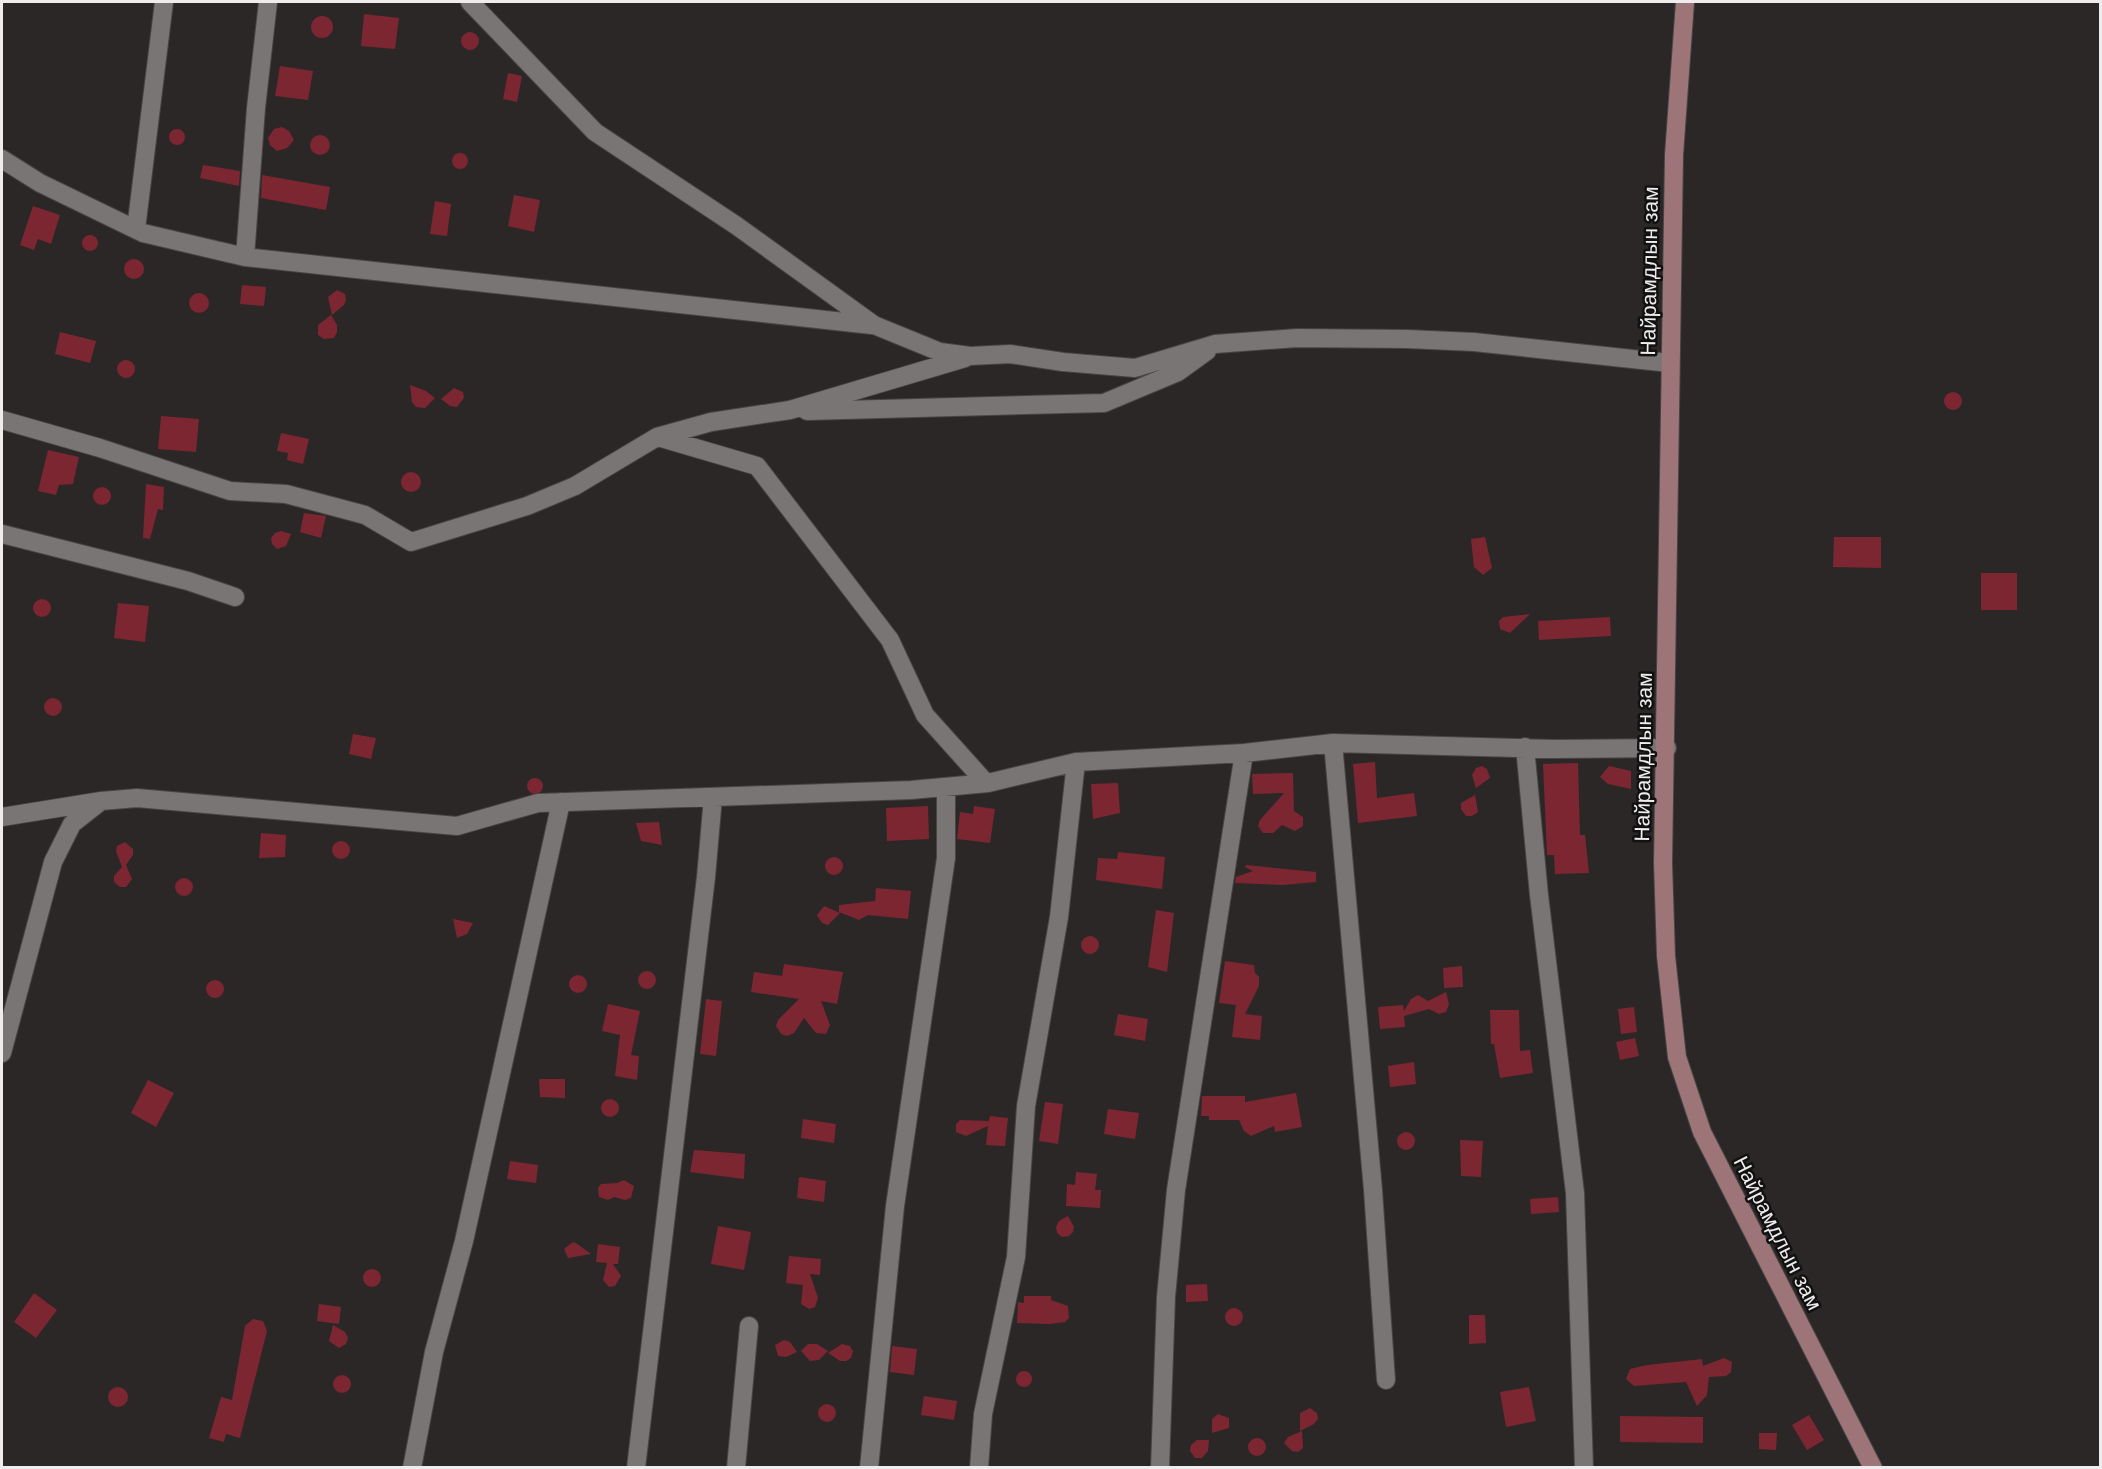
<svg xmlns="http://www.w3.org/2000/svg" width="2102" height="1469" font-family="Arial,sans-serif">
<rect width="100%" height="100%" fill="#2b2727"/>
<path fill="#7c2632" d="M364,14L399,18L395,49L361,46Z
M311 27a11 11 0 1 1 22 0a11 11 0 1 1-22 0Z
M461 41a9 9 0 1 1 18 0a9 9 0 1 1-18 0Z
M280,66L313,71L308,100L275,96Z
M508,73L522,76L517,102L503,99Z
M282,127L289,131L294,140L287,148L277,151L270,145L268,138L274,129Z
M169 137a8 8 0 1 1 16 0a8 8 0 1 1-16 0Z
M310 145a10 10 0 1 1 20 0a10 10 0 1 1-20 0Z
M452 161a8 8 0 1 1 16 0a8 8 0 1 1-16 0Z
M203,165L240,171L239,186L200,178Z
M262,175L330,187L326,210L261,198Z
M514,195L540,200L534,232L508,226Z
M435,201L451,204L447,236L430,234Z
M33,206L60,215L51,244L38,239L34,250L20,245Z
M82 243a8 8 0 1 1 16 0a8 8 0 1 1-16 0Z
M124 269a10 10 0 1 1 20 0a10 10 0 1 1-20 0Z
M242,285L266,287L264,306L240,304Z
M337,290L345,294L346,300L344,305L332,315L328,297Z
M189 303a10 10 0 1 1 20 0a10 10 0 1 1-20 0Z
M331,315L337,325V332L334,338L324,339L318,335V325Z
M60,332L96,341L90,363L55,354Z
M117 369a9 9 0 1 1 18 0a9 9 0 1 1-18 0Z
M410,385L426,391L435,398L425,408L416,407L412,402Z
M454,388L463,392L464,398L457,407L450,406L441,399Z
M1944 401a9 9 0 1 1 18 0a9 9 0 1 1-18 0Z
M161,416L199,419L196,452L158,449Z
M281,433L309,439L303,464L287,460L288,453L277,451Z
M48,450L79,457L73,484L59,485L56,495L38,491Z
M401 482a10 10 0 1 1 20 0a10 10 0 1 1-20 0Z
M146,484L164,487L163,510L158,509L150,539L143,538Z
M93 496a9 9 0 1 1 18 0a9 9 0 1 1-18 0Z
M304,513L326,516L321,538L300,532Z
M281,531L291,534L286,546L277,549L272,544L271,538L275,533Z
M1485,537L1492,568L1483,575L1474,567L1471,539Z
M1834,537H1881V568L1833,567Z
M1981,573H2017V610H1981Z
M33 608a9 9 0 1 1 18 0a9 9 0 1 1-18 0Z
M118,603L149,606L145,642L114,638Z
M1530,614L1510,633L1500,629L1499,621L1503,617Z
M1610,617L1611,636L1539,640L1538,621Z
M44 707a9 9 0 1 1 18 0a9 9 0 1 1-18 0Z
M353,734L376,738L371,759L349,754Z
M1375,762L1377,798L1414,793L1417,816L1358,823L1353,764Z
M1578,763L1580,835H1585L1589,873L1555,874L1554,855H1547L1543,764Z
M1482,766L1487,769L1490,778L1476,788L1472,775L1476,768Z
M1609,766L1631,771V789L1608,784L1600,777Z
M1293,773L1294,811L1303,817V826L1295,831L1282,825L1273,833H1263L1258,826L1260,820L1284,793L1253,794L1252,774Z
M527 786a8 8 0 1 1 16 0a8 8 0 1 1-16 0Z
M1118,783L1120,813L1093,819L1091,784Z
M1475,795L1478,812L1472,816H1466L1461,809V803Z
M928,806L929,839L887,841L886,808Z
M974,806L995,809L990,843L957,839L960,812L973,814Z
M659,822L662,845L641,841L636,823Z
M261,833L286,835L285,857L259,858Z
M332 850a9 9 0 1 1 18 0a9 9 0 1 1-18 0Z
M125,842L133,849V855L126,865L132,879L126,887H120L114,882V876L122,867L116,851L117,846Z
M1118,852L1165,857L1162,889L1096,880L1098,858L1117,859Z
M825 866a9 9 0 1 1 18 0a9 9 0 1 1-18 0Z
M1246,865L1316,872V882L1283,885L1235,883L1236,877L1253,871L1245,867Z
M175 887a9 9 0 1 1 18 0a9 9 0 1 1-18 0Z
M876,888L911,891L908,919L868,915L859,920L839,912V905L875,901Z
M824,906L840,913L828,925L822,923L817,915Z
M1156,910L1174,913L1167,972L1148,967Z
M453,919L473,923L467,934L457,938Z
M1081 945a9 9 0 1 1 18 0a9 9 0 1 1-18 0Z
M1225,961L1254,965L1255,973L1259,977V986L1245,1014L1262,1016L1260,1040L1232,1037L1236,1005L1219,1003Z
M784,964L843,972L837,1004L821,1001L830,1025L826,1034L816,1033L804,1018L794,1033L787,1036L781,1034L776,1026L778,1020L799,999L751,992L754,972L782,976Z
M1462,966L1463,987L1444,988L1443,968Z
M638 980a9 9 0 1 1 18 0a9 9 0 1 1-18 0Z
M569 984a9 9 0 1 1 18 0a9 9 0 1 1-18 0Z
M206 989a9 9 0 1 1 18 0a9 9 0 1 1-18 0Z
M1446,992L1449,1004L1446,1012L1439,1014L1429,1009L1404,1016L1405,1027L1380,1029L1378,1007L1403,1005L1404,1011L1411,999L1418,995L1428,1001Z
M706,999L722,1001L716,1056L700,1054Z
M608,1004L640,1011L631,1055L639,1056L637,1080L615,1076L620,1035L602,1031Z
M1634,1007L1637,1032L1621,1034L1618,1009Z
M1490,1010H1519L1520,1051L1530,1050L1533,1073L1500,1078L1494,1044H1491Z
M1118,1014L1148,1019L1145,1041L1114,1035Z
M1635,1038L1639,1056L1620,1060L1616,1042Z
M1414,1062L1416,1084L1390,1087L1388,1066Z
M539,1079H565V1098L540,1097Z
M148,1080L174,1093L156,1127L131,1113Z
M1296,1093L1302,1127L1275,1132L1274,1126L1251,1136L1244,1131L1239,1120H1209V1116H1201L1202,1096H1245V1102Z
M601 1108a9 9 0 1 1 18 0a9 9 0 1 1-18 0Z
M1045,1102L1063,1104L1058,1144L1039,1141Z
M1108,1109L1139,1113L1135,1139L1104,1134Z
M990,1116L1008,1118L1005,1146L986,1145L988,1126L966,1136L956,1132V1124L960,1120L989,1121Z
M803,1119L836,1124L834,1143L801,1138Z
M1397 1141a9 9 0 1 1 18 0a9 9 0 1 1-18 0Z
M1460,1140L1483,1141L1481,1177L1461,1176Z
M694,1150L745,1154L744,1179L690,1172Z
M510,1161L538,1165L536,1183L507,1179Z
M1076,1172L1097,1174L1095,1190H1101L1100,1208L1066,1206L1067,1184L1075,1185Z
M799,1177L826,1181L824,1202L797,1198Z
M624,1180L634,1186L631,1198L625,1200L614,1197L608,1200L599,1197L598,1188L601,1184L617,1183Z
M1558,1197L1559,1212L1531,1214L1530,1199Z
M1068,1216L1074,1227L1073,1232L1069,1236L1062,1237L1057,1233L1056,1227L1059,1221Z
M718,1226L751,1232L744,1270L711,1264Z
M573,1242L576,1243L591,1254L568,1258L564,1249Z
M598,1244L620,1247L618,1264H613L621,1276L615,1286L609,1287L603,1280L607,1263L596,1262Z
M789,1256L821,1259L820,1275L810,1274L818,1298L815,1307L809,1309L801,1304L803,1285L786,1283Z
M363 1278a9 9 0 1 1 18 0a9 9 0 1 1-18 0Z
M1207,1284L1208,1301L1186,1302V1285Z
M34,1293L57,1310L36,1338L14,1322Z
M1024,1296H1051V1300L1068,1306L1069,1318L1065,1322L1050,1324L1017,1323L1018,1302L1024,1303Z
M319,1304L341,1307L339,1324L317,1321Z
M1225 1317a9 9 0 1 1 18 0a9 9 0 1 1-18 0Z
M1469,1315H1485L1486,1343L1469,1344Z
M253,1319L263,1321L267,1331L240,1438L226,1434L224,1442L209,1438L221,1397L232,1400L245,1326Z
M333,1325L345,1332L348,1338L346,1344L339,1348L329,1341Z
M784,1340L790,1342L797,1352L786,1357L778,1356L775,1345Z
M808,1344H817L828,1351L819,1360L810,1361L801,1351Z
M842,1344L850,1346L853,1351L851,1358L846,1361H840L828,1353Z
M892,1346L917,1349L914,1375L890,1372Z
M1724,1358L1732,1362L1731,1372L1726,1376L1709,1377L1707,1395L1697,1406L1686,1382L1634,1386L1626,1379L1630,1369L1647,1365L1702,1359L1703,1366Z
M1016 1379a8 8 0 1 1 16 0a8 8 0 1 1-16 0Z
M333 1384a9 9 0 1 1 18 0a9 9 0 1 1-18 0Z
M1529,1387L1536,1421L1506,1427L1500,1392Z
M108 1397a10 10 0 1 1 20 0a10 10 0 1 1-20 0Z
M924,1396L957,1401L954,1420L921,1415Z
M818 1413a9 9 0 1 1 18 0a9 9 0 1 1-18 0Z
M1310,1408L1317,1413L1318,1419L1314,1424L1300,1431V1413Z
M1218,1414L1229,1418V1428L1212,1433V1419Z
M1809,1415L1824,1440L1807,1450L1792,1425Z
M1620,1416L1703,1417V1443L1620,1442Z
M1302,1431L1303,1448L1298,1452L1292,1451L1284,1443L1288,1437Z
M1759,1433H1777L1776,1450L1759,1449Z
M1248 1447a9 9 0 1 1 18 0a9 9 0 1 1-18 0Z
M1197,1440H1209L1208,1451L1202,1458H1195L1190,1451L1191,1445Z"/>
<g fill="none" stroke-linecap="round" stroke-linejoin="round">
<defs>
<path id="street" d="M470,2L595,132L737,226L874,325L940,352L970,356L1010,354L1063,362L1135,368L1215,344L1297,338L1407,339L1474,342L1670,363
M2,159L40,183L143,233L245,257L872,325
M136,229L164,2
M245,257L256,108L268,2
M807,411L1104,403L1178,372L1207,351
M2,420L100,448L230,491L286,494L365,515L411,542L527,506L575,486L657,437L711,422L790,410L965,358
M658,437L757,466L890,640L925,715L986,783
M2,534L188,581L235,597
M1333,743L1373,1190L1386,1380
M1525,747L1539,895L1575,1193L1584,1468
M2,817L101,801L137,798L457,826L538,803L911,790L988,783L1076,762L1244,753L1333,743L1556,749L1667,748
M2,1053L53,862L72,824L100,802
M412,1468L434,1352L464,1241L561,802
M636,1468L706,877L713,797
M736,1468L749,1326
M869,1468L895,1206L946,858V787
M979,1468L983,1414L1016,1257L1026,1106L1059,917L1076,762
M1160,1468L1166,1297L1176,1190L1244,753"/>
<path id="secondary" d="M1685,2L1674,155L1663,863L1666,956L1677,1057L1702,1132L1873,1468"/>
</defs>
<use href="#street" stroke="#484545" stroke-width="20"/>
<use href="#secondary" stroke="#484545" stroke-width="20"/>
<use href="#street" stroke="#797575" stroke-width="18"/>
<use href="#secondary" stroke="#9d7579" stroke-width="18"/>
</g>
<g text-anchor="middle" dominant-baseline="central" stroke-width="5" stroke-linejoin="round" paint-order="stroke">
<g font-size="21" fill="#eeecec" stroke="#121111">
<text transform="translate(1649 271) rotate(-89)">Найрамдлын зам</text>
<text transform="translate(1643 757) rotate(-89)">Найрамдлын зам</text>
<text transform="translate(1778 1233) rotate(63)">Найрамдлын зам</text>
</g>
</g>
<rect width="2102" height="1469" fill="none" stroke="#eeecec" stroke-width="6"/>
</svg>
